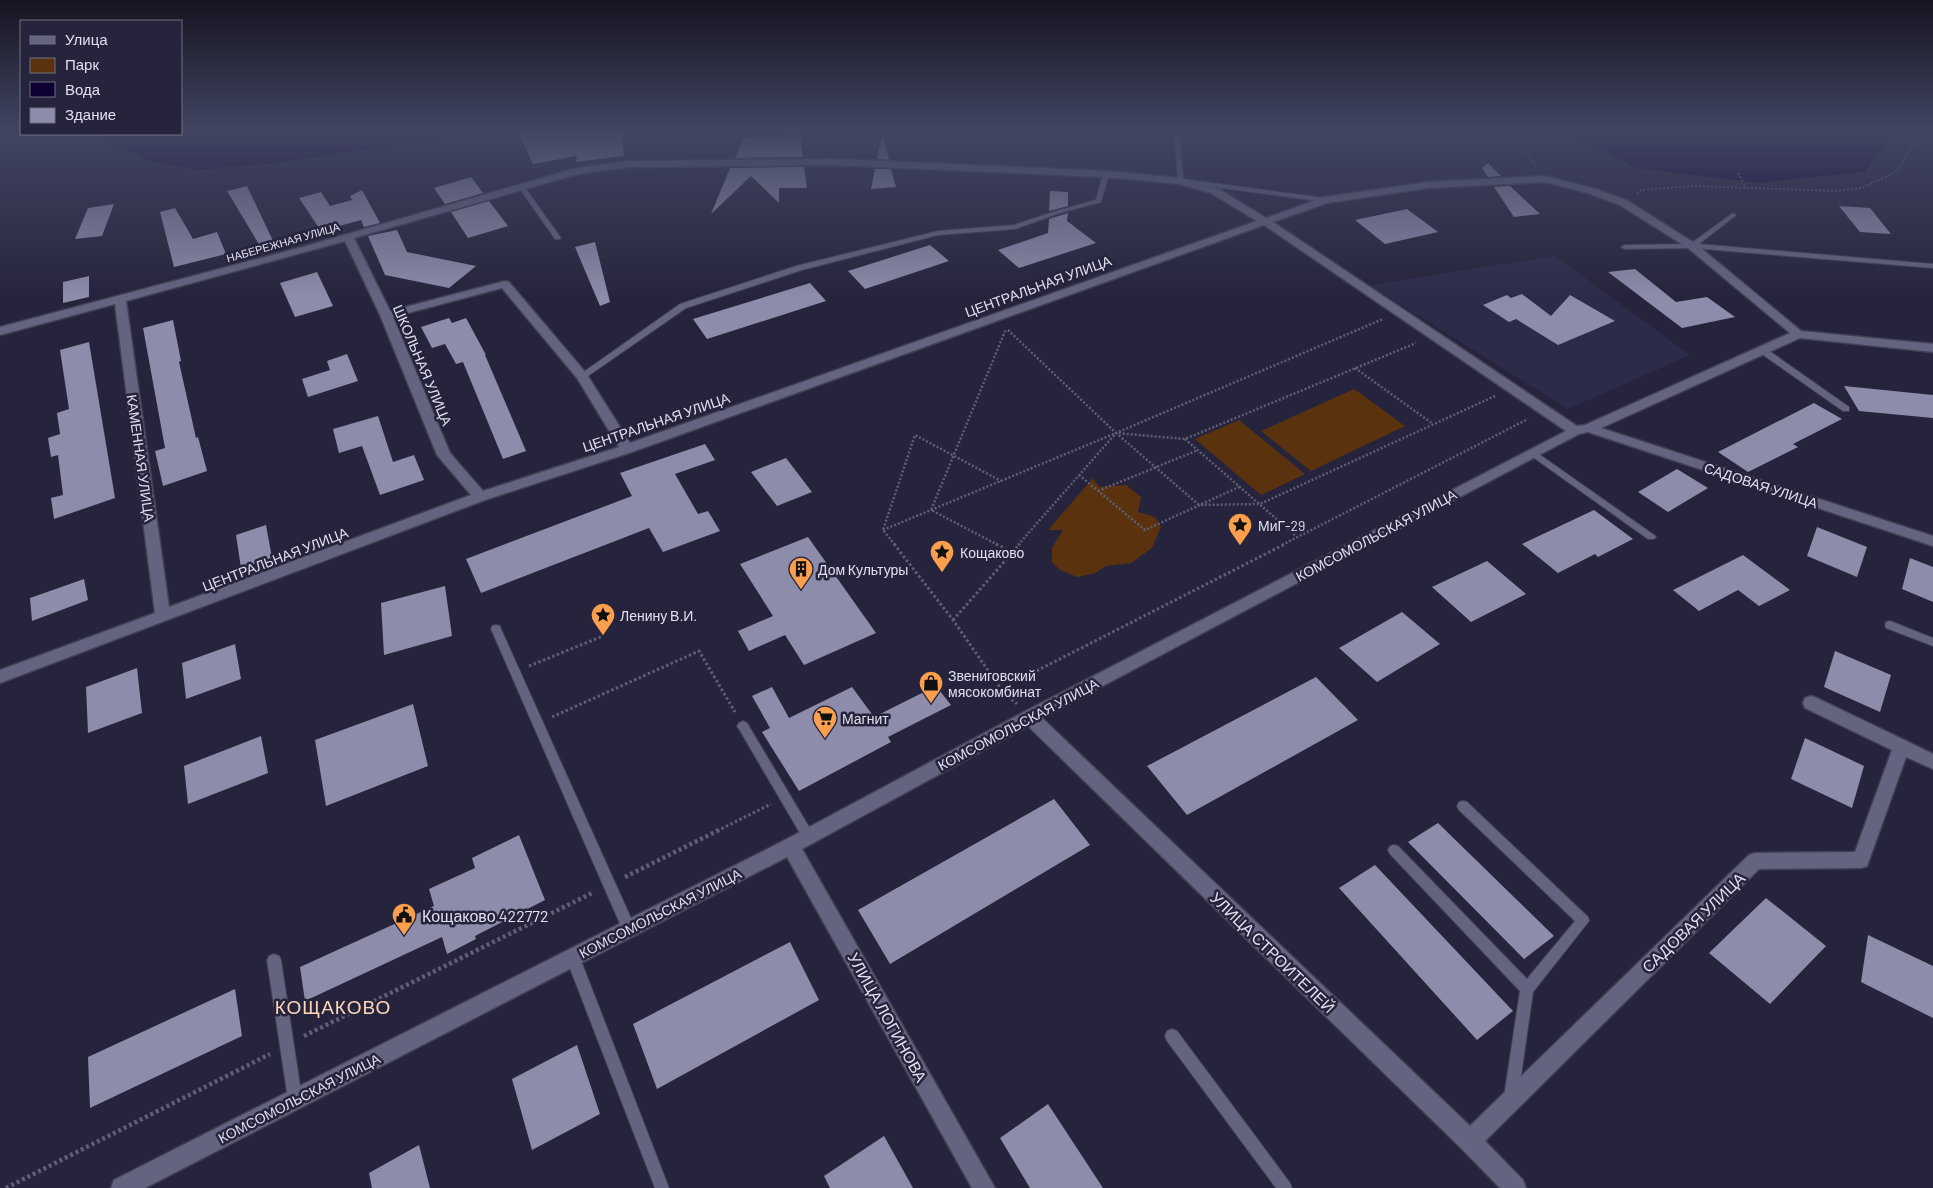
<svg xmlns="http://www.w3.org/2000/svg" width="1933" height="1188" font-family="Barlow,sans-serif">
<rect width="100%" height="100%" fill="#26243c"/>
<path fill="#2d2b4a" d="M1555,256L1690,355L1568,409L1369,285Z"/>
<path fill="#5a330e" d="M1354,389L1405,426L1311,471L1261,431Z
M1239,420L1305,474L1261,495L1195,439Z
M1093,478L1099,487L1126,485L1141,497L1138,512L1155,517L1161,527L1152,548L1131,563L1106,566L1095,573L1077,577L1060,570L1052,562V548L1063,530H1048Z"/>
<path fill="#0e0033" d="M181,132H450L431,140L277,163L198,170L149,161L106,142L101,134H181Z
M1565,132H1891L1888,141L1865,172L1757,183L1636,168Z"/>
<path fill="#8d8caa" d="M518,132H622L624,156L576,162L577,156L533,164Z
M882,132L889,160L877,159Z
M800,134L803,157L735,158L743,138Z
M1488,163L1501,176L1488,177L1482,168Z
M804,167L807,188H779V203L751,176L711,214L730,168Z
M875,169H891L896,187L871,189Z
M471,177L483,193L445,204L434,188Z
M247,186L275,245L263,251L227,191Z
M1510,186L1540,214L1514,217L1494,187Z
M362,190L380,223L364,227L361,220L321,231L299,198L321,192L330,206L352,200L350,196Z
M1050,191L1068,192V206L1049,211Z
M489,201L508,226L468,238L451,212Z
M114,204L102,236L75,239L88,208Z
M1839,206L1870,208L1891,234L1860,232Z
M175,208L193,239L217,232L226,254L174,267L160,212Z
M1407,209L1438,232L1385,244L1355,220Z
M1068,213L1067,221L1096,243L1019,268L998,250L1048,233L1049,219Z
M397,230L407,252L476,266L449,288L385,275L368,236Z
M595,242L610,302L600,306L575,247Z
M930,245L949,261L865,289L848,271Z
M1635,269L1676,302L1707,297L1735,317L1682,328L1608,272Z
M317,272L333,306L295,317L280,283Z
M89,276V297L63,303V282Z
M810,283L826,301L707,339L693,319Z
M1522,294L1551,316L1570,295L1615,321L1558,345L1516,319L1509,322L1483,305L1507,295L1511,298Z
M449,318L452,323L466,318L486,355H485L526,451L503,459L463,362L456,364L445,344L432,348L421,327Z
M173,320L181,361L179,362L196,438L198,437L207,471L163,486L155,451L165,448L143,328Z
M89,342L115,498L54,519L51,498L63,495L58,455L51,457L48,438L60,434L57,413L69,409L60,350Z
M347,354L358,381L308,397L302,379L330,370L327,361Z
M1844,386L1933,395V418L1859,411Z
M1814,403L1842,419L1793,444L1798,447L1748,472L1718,452Z
M378,416L393,462L414,455L424,480L380,495L362,446L339,453L333,429Z
M705,444L715,460L675,474L698,514L708,511L720,531L663,552L649,528L481,593L466,559L632,496L620,473Z
M786,458L812,492L777,506L751,472Z
M1677,469L1708,488L1668,512L1638,492Z
M1594,510L1633,539L1598,557L1595,554L1558,573L1522,544Z
M266,525L272,558L241,568L236,535Z
M1817,527L1867,547L1857,577L1807,556Z
M808,537L876,633L804,665L785,635L749,651L738,631L773,616L740,564Z
M1743,555L1790,590L1759,606L1738,590L1699,611L1673,590Z
M1910,558L1933,567V602L1902,589Z
M1487,561L1526,594L1471,622L1432,587Z
M84,579L88,600L32,621L30,598Z
M445,586L452,636L384,655L381,603Z
M1402,612L1440,644L1377,682L1339,648Z
M235,644L241,679L186,699L182,663Z
M1835,651L1891,675L1880,712L1824,687Z
M137,668L142,713L88,733L86,687Z
M1316,677L1358,720L1187,815L1147,766Z
M936,686L951,705L888,737L891,742L799,791L762,732L770,728L752,696L772,687L789,718L852,687L874,717Z
M413,704L428,766L326,806L315,740Z
M261,736L268,773L188,804L184,766Z
M1805,738L1864,766L1852,808L1791,779Z
M1054,799L1090,845L890,964L858,910Z
M1438,823L1554,936L1524,959L1408,842Z
M519,835L545,900L475,936L476,939L447,954L442,937L305,1001L300,967L434,906L429,889L475,868L472,858Z
M1375,865L1513,1011L1477,1040L1339,888Z
M1766,898L1826,946L1770,1004L1709,953Z
M1868,935L1933,966V1018L1861,982Z
M790,942L819,1000L657,1089L633,1024Z
M235,989L242,1036L90,1108L88,1057Z
M577,1045L600,1114L532,1150L512,1079Z
M1048,1104L1103,1188H1030L1000,1138Z
M884,1136L913,1188H830L824,1176Z
M419,1145L430,1188H372L369,1173Z"/>
<g fill="none" stroke-linecap="round" stroke-linejoin="round">
<defs>
<path id="service" d="M1174,132H1180L1183,179L1325,198L1328,200L1325,202L1178,182Z
M1106,172L1109,174L1101,202L1060,213L1015,229L938,235L802,270L686,308L585,378H582L578,376L680,304L796,266L938,231L1014,225L1056,211L1096,200L1103,174Z
M519,185H523L561,238L559,239H555L518,186Z
M1733,213L1736,215L1735,216L1699,244L1933,264V268L1692,248L1625,249L1621,247L1625,245L1690,244Z
M1759,348H1765L1849,407V411H1843L1759,352Z
M1533,450L1654,535L1656,537L1654,539H1648L1530,455L1529,453Z
M1890,621L1933,638V646L1886,628L1885,625L1886,622Z
M496,625L500,626L501,629L634,925L635,929L634,933L629,935L624,933L491,629L492,626Z
M743,721L747,723L812,832L814,836L812,840L808,841L804,840L739,729L737,726L739,723Z
M1463,801L1467,802L1588,917L1589,921L1533,992L1518,1097L1516,1102L1511,1104L1506,1102L1504,1097L1520,991L1390,854L1388,850L1390,846L1394,845L1398,846L1527,979L1575,921L1459,810L1457,806L1459,802Z
M573,952L578,954L580,958L669,1188H655L566,958L568,954Z
M274,954L279,956L281,960L302,1099L300,1104L295,1106L290,1104L288,1099L267,960L269,956Z
M1172,1029L1177,1031L1290,1183L1292,1188H1276L1167,1041L1165,1036L1167,1031Z"/>
<path id="minor" d="M835,159L1106,171L1180,178L1219,189L1266,218L1325,197L1428,182L1545,176L1596,189L1628,201L1696,244L1801,331L1933,344V352L1800,338L1601,428L1933,536V546L1588,432L1579,434L1042,718L1470,1126L1749,855L1755,853L1855,852L1892,750L1805,708L1803,703L1805,698L1811,696L1817,698L1933,754V769L1906,757L1867,866L1861,868L1759,869L1485,1141L1523,1180L1526,1188H1500L1462,1149L1028,726L802,849L995,1188H972L787,857L145,1188H111L114,1180L785,840L1024,712L1566,431L1264,225L632,452L485,500L0,683V670L155,613L115,304L0,335V327L299,248L577,168L629,161ZM835,165L1106,177L1179,184L1211,193L1257,221L630,443L586,373L509,282L505,281L390,311L354,238L578,174L629,167ZM1545,182L1588,193L1620,205L1688,248L1790,333L1585,425L1577,426L1273,222L1327,203L1428,188ZM345,241L380,315L437,455L471,495L169,607L126,301ZM502,288L577,378L619,447L483,491L450,453L393,317Z"/>
</defs>
<use href="#service" stroke="#414053" stroke-width="2"/>
<use href="#minor" stroke="#414053" stroke-width="3"/>
<path stroke="#5f5e74" stroke-width="2" stroke-dasharray="2 2" stroke-linecap="butt" d="M1511,132L1536,166
M1738,173L1746,188
M1637,194L1641,190L1692,186L1836,191L1861,188L1895,173L1922,132"/>
<path stroke="#5f5e74" stroke-width="2.5" stroke-dasharray="2 2" stroke-linecap="butt" d="M1008,330L1116,433L1185,439L1416,343
M1355,368L1433,424
M1185,439L1297,537
M1079,475L1145,530L1239,487
M1098,491L1198,450
M883,530L1116,433L1199,505L1260,504L1495,396
M895,545L883,530L915,435L1001,481
M998,545L931,510L1006,329
M1018,545L1116,433L1383,319
M1282,545L1528,419"/>
<path stroke="#5f5e74" stroke-width="3" stroke-dasharray="2.5 2.5" stroke-linecap="butt" d="M894,544L953,620L1001,689L1017,704
M996,544L1012,552
M953,620L1020,544
M529,666L603,636
M1001,689L1285,544
M552,717L699,651L735,712
M717,831L771,804"/>
<path stroke="#5f5e74" stroke-width="4.5" stroke-dasharray="3 3" stroke-linecap="butt" d="M625,877L719,830
M304,1036L594,892
M6,1188L270,1054"/>
<use href="#service" fill="#646480" fill-rule="evenodd"/>
<use href="#minor" fill="#646480" fill-rule="evenodd"/>
</g>
<linearGradient id="sky" x2="0" y2="1"><stop stop-color="#151421"/><stop offset="0.44" stop-color="#414561"/><stop offset="1" stop-color="#414561" stop-opacity="0"/></linearGradient>
<rect width="1933" height="298" fill="url(#sky)"/>
<defs>
<symbol id="sight-pin" viewBox="-11 -11 22 30"><path d="M0 17L-7.5 6A9.5 9.5 0 1 1 7.5 6Z" fill="#fa9f4e" stroke="#26243c"/><path d="M0-6L1.8-2.2L6-1.7L2.9 1.2L3.7 5.4L0 3.3L-3.7 5.4L-2.9 1.2L-6-1.7L-1.8-2.2Z" fill="#111"/></symbol>
<symbol id="building-pin" viewBox="-11 -11 22 30"><path d="M0 17L-7.5 6A9.5 9.5 0 1 1 7.5 6Z" fill="#fa9f4e" stroke="#26243c"/><path d="M-4-6H4V6H1V3H-1V6H-4ZM-2.5-4.3h1.7v1.8h-1.7ZM.8-4.3h1.7v1.8H.8ZM-2.5-1h1.7V.8h-1.7ZM.8-1h1.7V.8H.8Z" fill="#111"/></symbol>
<symbol id="shop-pin" viewBox="-11 -11 22 30"><path d="M0 17L-7.5 6A9.5 9.5 0 1 1 7.5 6Z" fill="#fa9f4e" stroke="#26243c"/><path d="M-5-2.5h2.3a2.7 3.5 0 0 1 5.4 0H5L5.5 6h-11ZM-1.5-2.5h3a1.5 2.3 0 0 0-3 0Z" fill="#111"/></symbol>
<symbol id="supermarket-pin" viewBox="-11 -11 22 30"><path d="M0 17L-7.5 6A9.5 9.5 0 1 1 7.5 6Z" fill="#fa9f4e" stroke="#26243c"/><path d="M-6-5.5h2.5l.6 2H6L4.5 2H-2.5L-4.4-4H-6ZM-1.5 3.2a1.3 1.3 0 1 0 .1 0ZM3 3.2a1.3 1.3 0 1 0 .1 0Z" fill="#111"/></symbol>
<symbol id="civic-pin" viewBox="-11 -11 22 30"><path d="M0 17L-7.5 6A9.5 9.5 0 1 1 7.5 6Z" fill="#fa9f4e" stroke="#26243c"/><path d="M-.6-6.5H3V-4.5H.6V-3L4-1V1h2V6H-6V1h2V-1L-.6-3ZM-1.2 2.5V6h2.4V2.5Z" fill="#111"/></symbol>
</defs>
<g fill-rule="evenodd">
<use href="#sight-pin" x="1226" y="511" width="28" height="38"/>
<use href="#sight-pin" x="928" y="538" width="28" height="38"/>
<use href="#building-pin" x="787" y="555" width="28" height="38"/>
<use href="#sight-pin" x="589" y="601" width="28" height="38"/>
<use href="#shop-pin" x="917" y="669" width="28" height="38"/>
<use href="#supermarket-pin" x="811" y="704" width="28" height="38"/>
<use href="#civic-pin" x="390" y="901" width="28" height="38"/>
</g>
<g text-anchor="middle" dominant-baseline="central" stroke-width="5" stroke-linejoin="round" paint-order="stroke">
<g font-size="11" fill="#e0e0f0" stroke="#26243c">
<text transform="translate(283 242) rotate(-16)">НАБЕРЕЖНАЯ УЛИЦА</text>
</g>
<g font-size="14" fill="#e0e0f0" stroke="#26243c">
<text transform="translate(1038 286) rotate(-20)">ЦЕНТРАЛЬНАЯ УЛИЦА</text>
<text transform="translate(423 365) rotate(67)">ШКОЛЬНАЯ УЛИЦА</text>
<text transform="translate(656 422) rotate(-19)">ЦЕНТРАЛЬНАЯ УЛИЦА</text>
<text transform="translate(141 458) rotate(82)">КАМЕННАЯ УЛИЦА</text>
<text transform="translate(1761 485) rotate(18)">САДОВАЯ УЛИЦА</text>
<text transform="translate(1376 535) rotate(-28)">КОМСОМОЛЬСКАЯ УЛИЦА</text>
<text transform="translate(275 559) rotate(-21)">ЦЕНТРАЛЬНАЯ УЛИЦА</text>
<text transform="translate(1018 724) rotate(-28)">КОМСОМОЛЬСКАЯ УЛИЦА</text>
<text transform="translate(660 913) rotate(-27)">КОМСОМОЛЬСКАЯ УЛИЦА</text>
<text transform="translate(299 1098) rotate(-27)">КОМСОМОЛЬСКАЯ УЛИЦА</text>
</g>
<g font-size="14" fill="#e0e0f0" stroke="#26243c" text-anchor="start">
<text x="1258" y="525">МиГ-29</text>
<text x="960" y="552">Кощаково</text>
<text x="818" y="569">Дом Культуры</text>
<text x="620" y="615">Ленину В.И.</text>
<text x="948" y="675">Звениговский<tspan x="948" dy="16">мясокомбинат</tspan></text>
<text x="842" y="718">Магнит</text>
</g>
<g font-size="16" fill="#e0e0f0" stroke="#26243c" text-anchor="start">
<text x="422" y="915">Кощаково 422772</text>
</g>
<g font-size="16" fill="#e0e0f0" stroke="#26243c">
<text transform="translate(1693 922) rotate(-44)">САДОВАЯ УЛИЦА</text>
<text transform="translate(1273 952) rotate(44)">УЛИЦА СТРОИТЕЛЕЙ</text>
<text transform="translate(888 1017) rotate(61)">УЛИЦА ЛОГИНОВА</text>
</g>
<g font-size="19" letter-spacing="1" fill="#fed7b8" stroke="#26243c">
<text x="333" y="1006">КОЩАКОВО</text>
</g>
</g>
<rect x="20" y="20" width="162" height="115" fill="#26243c" stroke="#706f84"/>
<rect x="30" y="36" width="25" height="8" fill="#646480" stroke="#706f84"/>
<text x="65" y="45" font-size="15" fill="#e0e0f0">Улица</text>
<rect x="30" y="58" width="25" height="15" fill="#5a330e" stroke="#706f84"/>
<text x="65" y="70" font-size="15" fill="#e0e0f0">Парк</text>
<rect x="30" y="82" width="25" height="15" fill="#0e0033" stroke="#706f84"/>
<text x="65" y="95" font-size="15" fill="#e0e0f0">Вода</text>
<rect x="30" y="108" width="25" height="15" fill="#8d8caa" stroke="#706f84"/>
<text x="65" y="120" font-size="15" fill="#e0e0f0">Здание</text>
</svg>
